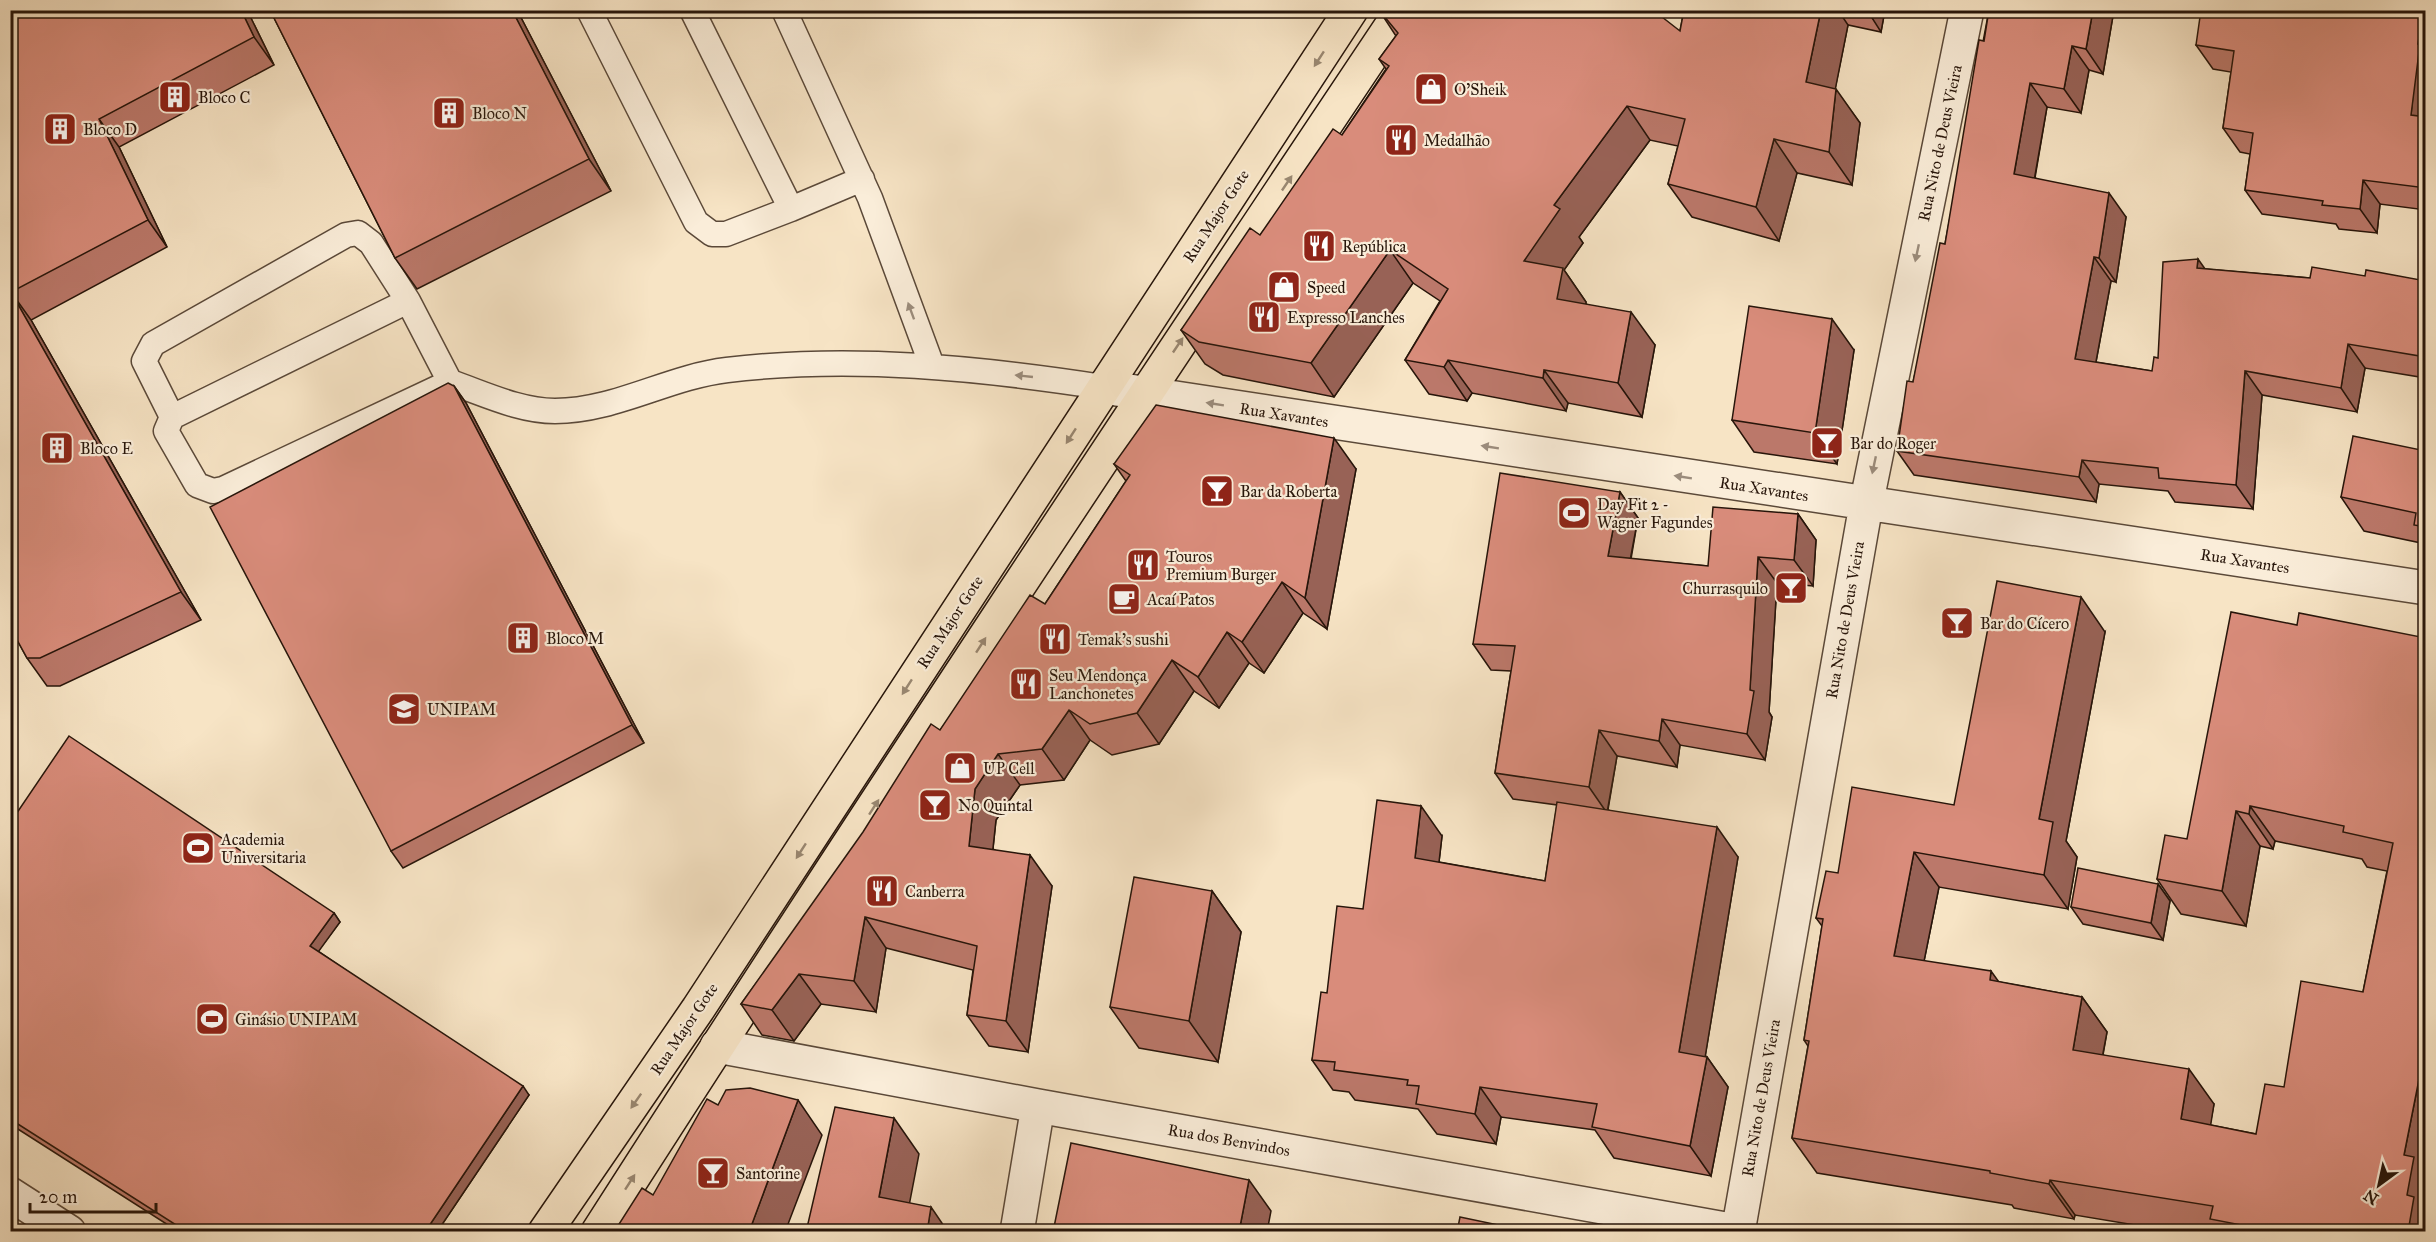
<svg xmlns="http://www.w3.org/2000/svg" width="2436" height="1242" font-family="'IM FELL Great Primer',serif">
<rect width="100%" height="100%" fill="#f7e4c5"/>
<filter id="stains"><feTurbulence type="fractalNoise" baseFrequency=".00333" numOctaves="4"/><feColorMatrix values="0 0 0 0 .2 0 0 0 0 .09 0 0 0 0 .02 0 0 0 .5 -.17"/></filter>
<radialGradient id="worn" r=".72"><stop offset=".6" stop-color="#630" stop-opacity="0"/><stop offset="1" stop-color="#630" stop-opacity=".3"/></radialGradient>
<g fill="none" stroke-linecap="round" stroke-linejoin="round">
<defs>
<path id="lane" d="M589,10L696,222L712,234H726L791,209
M692,10L791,209L862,179
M784,10L870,198L932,366
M450,382L223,489L213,491L197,485L166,431L172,417L408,301L450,382C483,393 519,411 555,411C615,411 668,377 727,370C852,355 979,368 1103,387
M172,417L144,361L153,344L346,235L358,233L371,243L408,301"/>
<path id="street" d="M1103,387L2426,588
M717,1046L1038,1106L1742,1232
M10,1194L69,1232
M1017,1232L1038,1106
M1738,1232L1866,505L1967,10"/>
<path id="primary" d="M545,1232L698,1009L1351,10
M598,1232C861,821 1131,415 1402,10"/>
</defs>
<use href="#lane" stroke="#5b4939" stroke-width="27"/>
<use href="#street" stroke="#5b4939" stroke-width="36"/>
<use href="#primary" stroke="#27150a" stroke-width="36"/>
<use href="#lane" stroke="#faedd9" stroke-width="24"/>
<use href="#street" stroke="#faedd9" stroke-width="33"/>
<use href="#primary" stroke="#f7e4c5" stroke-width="33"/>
</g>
<path fill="#bb786a" stroke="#27150a" stroke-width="1.5" d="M10,10H247L274,65L119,147L167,247L31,320L201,620L60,686H47L27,658L10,627Z
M270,10H517L611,191L417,289L395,258Z
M1379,10L1680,31L1684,10H1885L1881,32L1848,25L1835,89L1860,123L1852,185L1797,173L1779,241L1692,217L1668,184L1678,146L1650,140L1579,237L1583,243L1564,270L1586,302V304L1655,345L1642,417L1568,403L1566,411L1472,393L1467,401L1429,394L1405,360L1440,301L1413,283L1334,397L1223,375L1205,364L1181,330L1260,235L1342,135L1386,69L1379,59L1396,36Z
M1989,10H2114L2103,74L2089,70L2081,113L2047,107L2035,178L2126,217L2116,282L2111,281L2096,362L2152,371L2158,358L2205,269L2310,278L2365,276L2420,280L2426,248V378L2365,368L2357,412L2262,395L2253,509L2175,502L2168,491L2099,484L2096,502L1914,475L1897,451L1945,244Z
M2426,10V210L2380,204L2377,233L2339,229L2336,224L2262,214L2245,190L2250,154L2240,152L2223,128L2231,72L2213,69L2196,45Z
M1854,350L1837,464L1754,452L1732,420Z
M454,386L466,403L644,743L403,868L391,851Z
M2426,451V544L2364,531L2341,497Z
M1114,464L1356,469L1327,629L1303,613L1264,673L1249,663L1219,708L1194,691L1159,744L1112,755L1090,740L1064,780L1020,785L996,820L993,849L1052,886L1028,1052L989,1046L967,1015L973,970L886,948L876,1012L821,1004L794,1041L762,1035L741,1004L940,730L1045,604L1126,481Z
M1620,492L1638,518L1631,559L1708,566L1798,514L1816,540L1813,586L1777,583L1769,712L1772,717L1765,760L1680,745L1677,767L1617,756L1608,810L1738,857L1705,1057H1707L1728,1087L1711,1176L1614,1158L1595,1130L1501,1117L1496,1144L1437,1134L1418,1109L1355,1100L1349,1092L1333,1090L1312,1060L1327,993L1363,909L1442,836L1439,862L1545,881L1557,805L1513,799L1495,773L1511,671L1491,670L1473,644Z
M2297,625L2426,638V1232H2177L2075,1215L2074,1219L2014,1208L2012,1205L1817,1173L1792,1138L1808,1046L1804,1040L1822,926L1816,918L1838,873L1954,805L2105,632L2066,841L2077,857L2068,909L1939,887L1924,961L1999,982L2082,997L2107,1032L2103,1055L2214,1104L2210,1125L2256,1134L2284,1087L2363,992L2387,871L2367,867L2362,859L2275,841L2273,849L2260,846L2246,926L2181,914L2157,879L2187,839Z
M10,823L334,913L340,922L318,951L529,1095L437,1232H179L10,1124Z
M2158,884L2170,901L2163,940L2083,924L2071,907Z
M1212,891L1241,932L1218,1062L1139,1048L1110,1007Z"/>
<path fill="#986256" stroke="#27150a" stroke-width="1.5" d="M241,10H247L274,65L254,37Z
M512,10H517L611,191L589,159Z
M1821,10H1838L1848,25L1830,116L1806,82Z
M1867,10H1885L1881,32Z
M2093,10H2114L2103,74L2086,49Z
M2423,10H2426V135L2411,115L2418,44Z
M2072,46L2089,70L2081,113L2064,89Z
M2030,83L2047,107L2031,198L2014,174Z
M1836,89L1860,123L1852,185L1829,152Z
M1627,106L1650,140L1579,237L1583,243L1564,270L1586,302L1581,332L1524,261L1554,205Z
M99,119L119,147L167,247L148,220Z
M1774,139L1797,173L1779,241L1756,207Z
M2363,180L2380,204L2377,233L2360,209Z
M2109,193L2126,217L2116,282L2099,258Z
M1390,250L1413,283L1334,397L1311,363Z
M2094,257L2111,281L2092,383L2075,359Z
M2198,259L2215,283L2197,268Z
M11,292L31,320L201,620L181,592Z
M1631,312L1655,345L1642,417L1618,383Z
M1832,319L1854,350L1837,464L1815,433Z
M2348,344L2365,368L2357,412L2341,388Z
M1448,360L1472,393L1467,401L1444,367Z
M1544,370L1568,403L1566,411L1543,378Z
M2245,371L2262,395L2253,509L2236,485Z
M454,386L466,403L644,743L632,725Z
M1334,438L1356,469L1327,629L1305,598Z
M2082,460L2099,484L2096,502L2079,477Z
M1620,492L1638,518L1626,582L1608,556Z
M1798,514L1816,540L1813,586L1794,560Z
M1758,557L1777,583L1769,712L1772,717L1765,760L1747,734Z
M1282,582L1303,613L1264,673L1242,642Z
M2081,597L2105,632L2066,841L2077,857L2068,909L2044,875L2039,819Z
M1227,632L1249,663L1219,708L1198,677Z
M1172,660L1194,691L1159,744L1137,713Z
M1069,710L1090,740L1064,780L1042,749Z
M1662,719L1680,745L1677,767L1659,741Z
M1599,730L1617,756L1607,813L1589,787Z
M998,754L1020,785L996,820L990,876L969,846L975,789Z
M1421,806L1442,836L1436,888L1415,858Z
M2250,806L2275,841L2273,849L2249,814Z
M2236,811L2260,846L2246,926L2222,891Z
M1717,827L1738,857L1701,1082L1679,1052Z
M1914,852L1939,887L1918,991L1894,956Z
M1030,855L1052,886L1028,1052L1006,1021Z
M2158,884L2170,901L2163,940L2151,923Z
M1212,891L1241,932L1218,1062L1189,1021Z
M334,913L340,922L316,955L310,946Z
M865,917L886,948L876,1012L854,981Z
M1991,971L2016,1006L1990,980Z
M799,974L821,1004L794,1041L772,1010Z
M2082,997L2107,1032L2097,1085L2073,1050Z
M2426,1044V1232H2408L2404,1155Z
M1707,1057L1728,1087L1711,1176L1690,1146Z
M2189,1069L2214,1104L2206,1154L2181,1119Z
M523,1086L529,1095L437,1232H425Z
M1480,1087L1501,1117L1496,1144L1475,1114Z
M798,1100L822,1135L785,1232H749Z
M894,1118L919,1154L904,1232L879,1197Z
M1249,1180L1271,1211L1267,1232H1239Z
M2050,1180L2075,1215L2074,1219L2049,1184Z
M931,1207L948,1232H927Z"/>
<path fill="#d98c7b" stroke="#27150a" stroke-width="1.5" d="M10,10H241L254,37L99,119L148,220L11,292L181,592L40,658H27L10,627Z
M270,10H512L589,159L395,258Z
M1379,10H1653L1680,31L1684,10H1821L1806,82L1836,89L1829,152L1774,139L1756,207L1668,184L1685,119L1627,106L1554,205L1560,209L1524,261L1563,268L1557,299L1631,312L1618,383L1544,370L1543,378L1448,360L1444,367L1405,360L1448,289L1390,250L1311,363L1199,342L1181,330L1250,228L1260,235L1333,129L1342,135L1389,66L1379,59L1398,33Z
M1989,10H2093L2086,49L2072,46L2064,89L2030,83L2014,174L2109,193L2099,258L2094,257L2075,359L2152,371L2154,357L2158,358L2163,262L2198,259L2197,268L2310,278L2312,267L2365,276L2366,270L2420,280L2426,248V357L2348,344L2341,388L2245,371L2236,485L2159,478L2158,468L2082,460L2079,477L1897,451L1907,381L1913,382L1940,243L1945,244L1979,40L1984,41Z
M2201,10H2423L2418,44H2420L2411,115L2426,117V188L2363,180L2360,209L2322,205L2323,201L2245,190L2253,133L2223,128L2234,51L2196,45Z
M1749,306L1832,319L1815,433L1732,420Z
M448,383L454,386L632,725L391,851L210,507Z
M1156,405L1334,438L1305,598L1282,582L1242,642L1227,632L1198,677L1172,660L1137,713L1090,724L1069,710L1042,749L998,754L975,789L969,846L1030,855L1006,1021L967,1015L977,946L865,917L854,981L799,974L772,1010L741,1004L863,832L931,724L940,730L1030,595L1045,604L1130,475L1114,464Z
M2353,436L2426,451V527L2414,525L2416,513L2341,497Z
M1500,473L1620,492L1608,556L1708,566L1713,507L1798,514L1794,560L1758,557L1750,690L1754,691L1747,734L1662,719L1659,741L1599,730L1589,787L1495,773L1515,646L1473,644Z
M1997,581L2081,597L2039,819L2053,822L2044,875L1914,852L1894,956L1991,971L1990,980L2082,997L2073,1050L2189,1069L2181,1119L2256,1134L2265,1084L2284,1087L2301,981L2363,992L2393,843L2343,832L2344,826L2250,806L2249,814L2236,811L2222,891L2157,879L2165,835L2187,839L2231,612L2297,625L2299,613L2426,638V1044L2404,1155L2414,1157L2407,1195L2414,1197L2408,1232H2261L2262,1229L2210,1219L2213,1206L2050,1180L2049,1184L1990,1173V1171L1792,1138L1809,1041L1804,1040L1823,919L1816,918L1826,871L1838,873L1852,787L1954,805Z
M69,736L334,913L310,946L523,1086L425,1232H187L10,1119V823Z
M1377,800L1421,806L1415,858L1545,881L1557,802L1717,827L1679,1052L1707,1057L1690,1146L1592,1127L1597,1104L1480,1087L1475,1114L1416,1104L1419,1086L1407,1085L1408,1080L1334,1070L1335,1062L1312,1060L1321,992L1327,993L1337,906L1363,909Z
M2078,868L2158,884L2151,923L2071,907Z
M1134,877L1212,891L1189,1021L1110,1007Z
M750,1088L798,1100L749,1232H614L642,1188L653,1195L707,1099L718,1105L726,1090Z
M835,1107L894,1118L879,1197L931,1207L927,1232H806Z
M1071,1143L1249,1180L1239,1232H1053Z
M1460,1217L1508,1227L1507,1232H1457Z"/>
<defs><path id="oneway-solid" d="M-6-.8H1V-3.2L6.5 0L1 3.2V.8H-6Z" transform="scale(1.5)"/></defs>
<g fill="#998771">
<use href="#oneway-solid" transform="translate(1319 59) rotate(123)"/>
<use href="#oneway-solid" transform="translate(1287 183) rotate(-56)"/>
<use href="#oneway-solid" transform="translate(1178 345) rotate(-56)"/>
<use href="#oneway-solid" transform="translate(1071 436) rotate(123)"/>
<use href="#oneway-solid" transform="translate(981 645) rotate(-57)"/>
<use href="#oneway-solid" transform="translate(907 687) rotate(123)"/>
<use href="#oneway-solid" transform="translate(874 807) rotate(-57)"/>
<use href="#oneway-solid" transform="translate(801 851) rotate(123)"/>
<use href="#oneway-solid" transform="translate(636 1101) rotate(125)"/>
<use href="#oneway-solid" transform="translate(630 1182) rotate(-57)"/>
</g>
<g fill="#9b8c7c">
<use href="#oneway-solid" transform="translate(1917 253) rotate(102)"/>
<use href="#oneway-solid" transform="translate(911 311) rotate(-110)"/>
<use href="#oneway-solid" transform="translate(1024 376) rotate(-174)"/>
<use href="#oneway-solid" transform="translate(1215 404) rotate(-171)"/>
<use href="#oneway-solid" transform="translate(1490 447) rotate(-171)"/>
<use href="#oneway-solid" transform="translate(1874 465) rotate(102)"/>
<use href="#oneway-solid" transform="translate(1683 477) rotate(-171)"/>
</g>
<defs>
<symbol id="shop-square" viewBox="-11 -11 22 22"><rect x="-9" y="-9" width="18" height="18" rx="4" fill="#8f2418" stroke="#faedd9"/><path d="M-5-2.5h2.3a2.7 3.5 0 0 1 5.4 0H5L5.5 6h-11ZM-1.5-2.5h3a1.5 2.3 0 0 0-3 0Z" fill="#fff"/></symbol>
<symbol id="building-square" viewBox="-11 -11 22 22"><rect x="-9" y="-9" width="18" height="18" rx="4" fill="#8f2418" stroke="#faedd9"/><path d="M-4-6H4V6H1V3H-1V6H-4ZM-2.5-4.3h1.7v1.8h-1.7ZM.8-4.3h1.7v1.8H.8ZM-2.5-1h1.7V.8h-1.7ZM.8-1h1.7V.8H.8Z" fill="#fff"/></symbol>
<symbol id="restaurant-square" viewBox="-11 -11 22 22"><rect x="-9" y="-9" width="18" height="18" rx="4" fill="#8f2418" stroke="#faedd9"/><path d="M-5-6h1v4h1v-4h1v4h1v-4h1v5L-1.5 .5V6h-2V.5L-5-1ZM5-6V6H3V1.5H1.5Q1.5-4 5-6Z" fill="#fff"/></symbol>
<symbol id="bar-square" viewBox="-11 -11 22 22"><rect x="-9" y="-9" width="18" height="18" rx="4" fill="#8f2418" stroke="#faedd9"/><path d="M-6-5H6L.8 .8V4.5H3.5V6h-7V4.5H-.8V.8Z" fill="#fff"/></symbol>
<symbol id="stadium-square" viewBox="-11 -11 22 22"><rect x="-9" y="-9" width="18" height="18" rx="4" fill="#8f2418" stroke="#faedd9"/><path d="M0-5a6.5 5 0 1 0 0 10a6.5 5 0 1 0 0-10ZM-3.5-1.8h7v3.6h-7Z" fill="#fff"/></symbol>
<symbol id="cafe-square" viewBox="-11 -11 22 22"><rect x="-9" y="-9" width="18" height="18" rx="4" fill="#8f2418" stroke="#faedd9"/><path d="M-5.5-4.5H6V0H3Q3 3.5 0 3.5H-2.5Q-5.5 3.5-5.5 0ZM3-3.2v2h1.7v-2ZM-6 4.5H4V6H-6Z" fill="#fff"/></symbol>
<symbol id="university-square" viewBox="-11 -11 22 22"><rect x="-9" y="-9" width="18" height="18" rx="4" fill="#8f2418" stroke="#faedd9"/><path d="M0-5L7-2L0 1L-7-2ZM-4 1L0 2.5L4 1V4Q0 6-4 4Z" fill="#fff"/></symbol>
</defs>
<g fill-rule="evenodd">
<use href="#shop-square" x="1412" y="70" width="38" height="38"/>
<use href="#building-square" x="156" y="78" width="38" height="38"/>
<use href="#building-square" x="430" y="94" width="38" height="38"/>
<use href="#building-square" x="41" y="110" width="38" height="38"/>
<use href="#restaurant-square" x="1382" y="121" width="38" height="38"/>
<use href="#restaurant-square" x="1300" y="227" width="38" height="38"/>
<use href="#shop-square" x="1265" y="268" width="38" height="38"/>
<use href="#restaurant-square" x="1245" y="298" width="38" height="38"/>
<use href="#bar-square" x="1808" y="424" width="38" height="38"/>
<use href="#building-square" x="38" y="429" width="38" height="38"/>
<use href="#bar-square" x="1198" y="472" width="38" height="38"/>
<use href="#stadium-square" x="1555" y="494" width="38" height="38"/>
<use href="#restaurant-square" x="1124" y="546" width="38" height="38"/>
<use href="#bar-square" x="1772" y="569" width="38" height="38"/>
<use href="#cafe-square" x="1105" y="580" width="38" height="38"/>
<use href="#bar-square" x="1938" y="604" width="38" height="38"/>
<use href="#building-square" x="504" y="619" width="38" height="38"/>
<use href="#restaurant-square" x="1036" y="620" width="38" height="38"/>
<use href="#restaurant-square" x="1007" y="665" width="38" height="38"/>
<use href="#university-square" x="385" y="690" width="38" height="38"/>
<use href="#shop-square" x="941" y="749" width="38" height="38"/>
<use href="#bar-square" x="916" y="786" width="38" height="38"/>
<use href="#stadium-square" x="179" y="829" width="38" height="38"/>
<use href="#restaurant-square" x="863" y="872" width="38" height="38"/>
<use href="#stadium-square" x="193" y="1000" width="38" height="38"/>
<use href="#bar-square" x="694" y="1154" width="38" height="38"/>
</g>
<g text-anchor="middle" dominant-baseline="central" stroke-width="4.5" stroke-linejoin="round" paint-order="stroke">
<g font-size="16" fill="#27150a" stroke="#faedd9" text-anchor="start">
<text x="1454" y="89">O'Sheik</text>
<text x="198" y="97">Bloco C</text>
<text x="472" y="113">Bloco N</text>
<text x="83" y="129">Bloco D</text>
<text x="1424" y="140">Medalhão</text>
<text x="1342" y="246">República</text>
<text x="1307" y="287">Speed</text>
<text x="1287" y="317">Expresso Lanches</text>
<text x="1850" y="443">Bar do Roger</text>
<text x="80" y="448">Bloco E</text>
<text x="1240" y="491">Bar da Roberta</text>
<text x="1597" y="504">Day Fit 2 -<tspan x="1597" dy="18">Wagner Fagundes</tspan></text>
<text x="1166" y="556">Touros<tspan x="1166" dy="18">Premium Burger</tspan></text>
<text x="1768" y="588" text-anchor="end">Churrasquilo</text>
<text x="1147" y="599">Acaí Patos</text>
<text x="1980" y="623">Bar do Cícero</text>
<text x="546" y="638">Bloco M</text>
<text x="1078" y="639">Temak's sushi</text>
<text x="1049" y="675">Seu Mendonça<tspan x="1049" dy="18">Lanchonetes</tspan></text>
<text x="427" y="709">UNIPAM</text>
<text x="983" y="768">UP Cell</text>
<text x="958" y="805">No Quintal</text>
<text x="221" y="839">Academia<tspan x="221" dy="18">Universitaria</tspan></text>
<text x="905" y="891">Canberra</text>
<text x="235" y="1019">Ginásio UNIPAM</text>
<text x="736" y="1173">Santorine</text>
</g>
<g font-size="16" fill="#27150a" stroke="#faedd9">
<text transform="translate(1940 143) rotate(-78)">Rua Nito de Deus Vieira</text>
<text transform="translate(1216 216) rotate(-57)">Rua Major Gote</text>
<text transform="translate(1284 415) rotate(9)">Rua Xavantes</text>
<text transform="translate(1764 489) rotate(9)">Rua Xavantes</text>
<text transform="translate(2245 561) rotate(9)">Rua Xavantes</text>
<text transform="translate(1845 620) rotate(-80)">Rua Nito de Deus Vieira</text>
<text transform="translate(950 622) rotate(-57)">Rua Major Gote</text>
<text transform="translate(684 1029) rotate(-56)">Rua Major Gote</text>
<text transform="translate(1761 1098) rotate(-80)">Rua Nito de Deus Vieira</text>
<text transform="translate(1229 1140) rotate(10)">Rua dos Benvindos</text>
</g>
</g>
<rect width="2436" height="1242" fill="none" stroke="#f7e4c5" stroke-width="36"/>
<rect x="12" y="12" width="2412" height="1218" fill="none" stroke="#27150a" stroke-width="3"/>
<rect x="18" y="18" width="2400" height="1206" fill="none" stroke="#27150a" stroke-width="1.5"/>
<g transform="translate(2379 1185) rotate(213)" stroke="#faedd9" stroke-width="4.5" paint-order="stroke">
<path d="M0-4.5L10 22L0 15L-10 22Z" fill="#27150a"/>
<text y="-9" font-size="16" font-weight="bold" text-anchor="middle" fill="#27150a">N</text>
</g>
<path d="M30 1203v9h126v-9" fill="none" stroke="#27150a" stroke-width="3"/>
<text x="39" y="1203" font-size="18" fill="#27150a" stroke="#faedd9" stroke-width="4.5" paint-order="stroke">20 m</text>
<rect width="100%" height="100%" filter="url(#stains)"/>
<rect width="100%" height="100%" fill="url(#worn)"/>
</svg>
